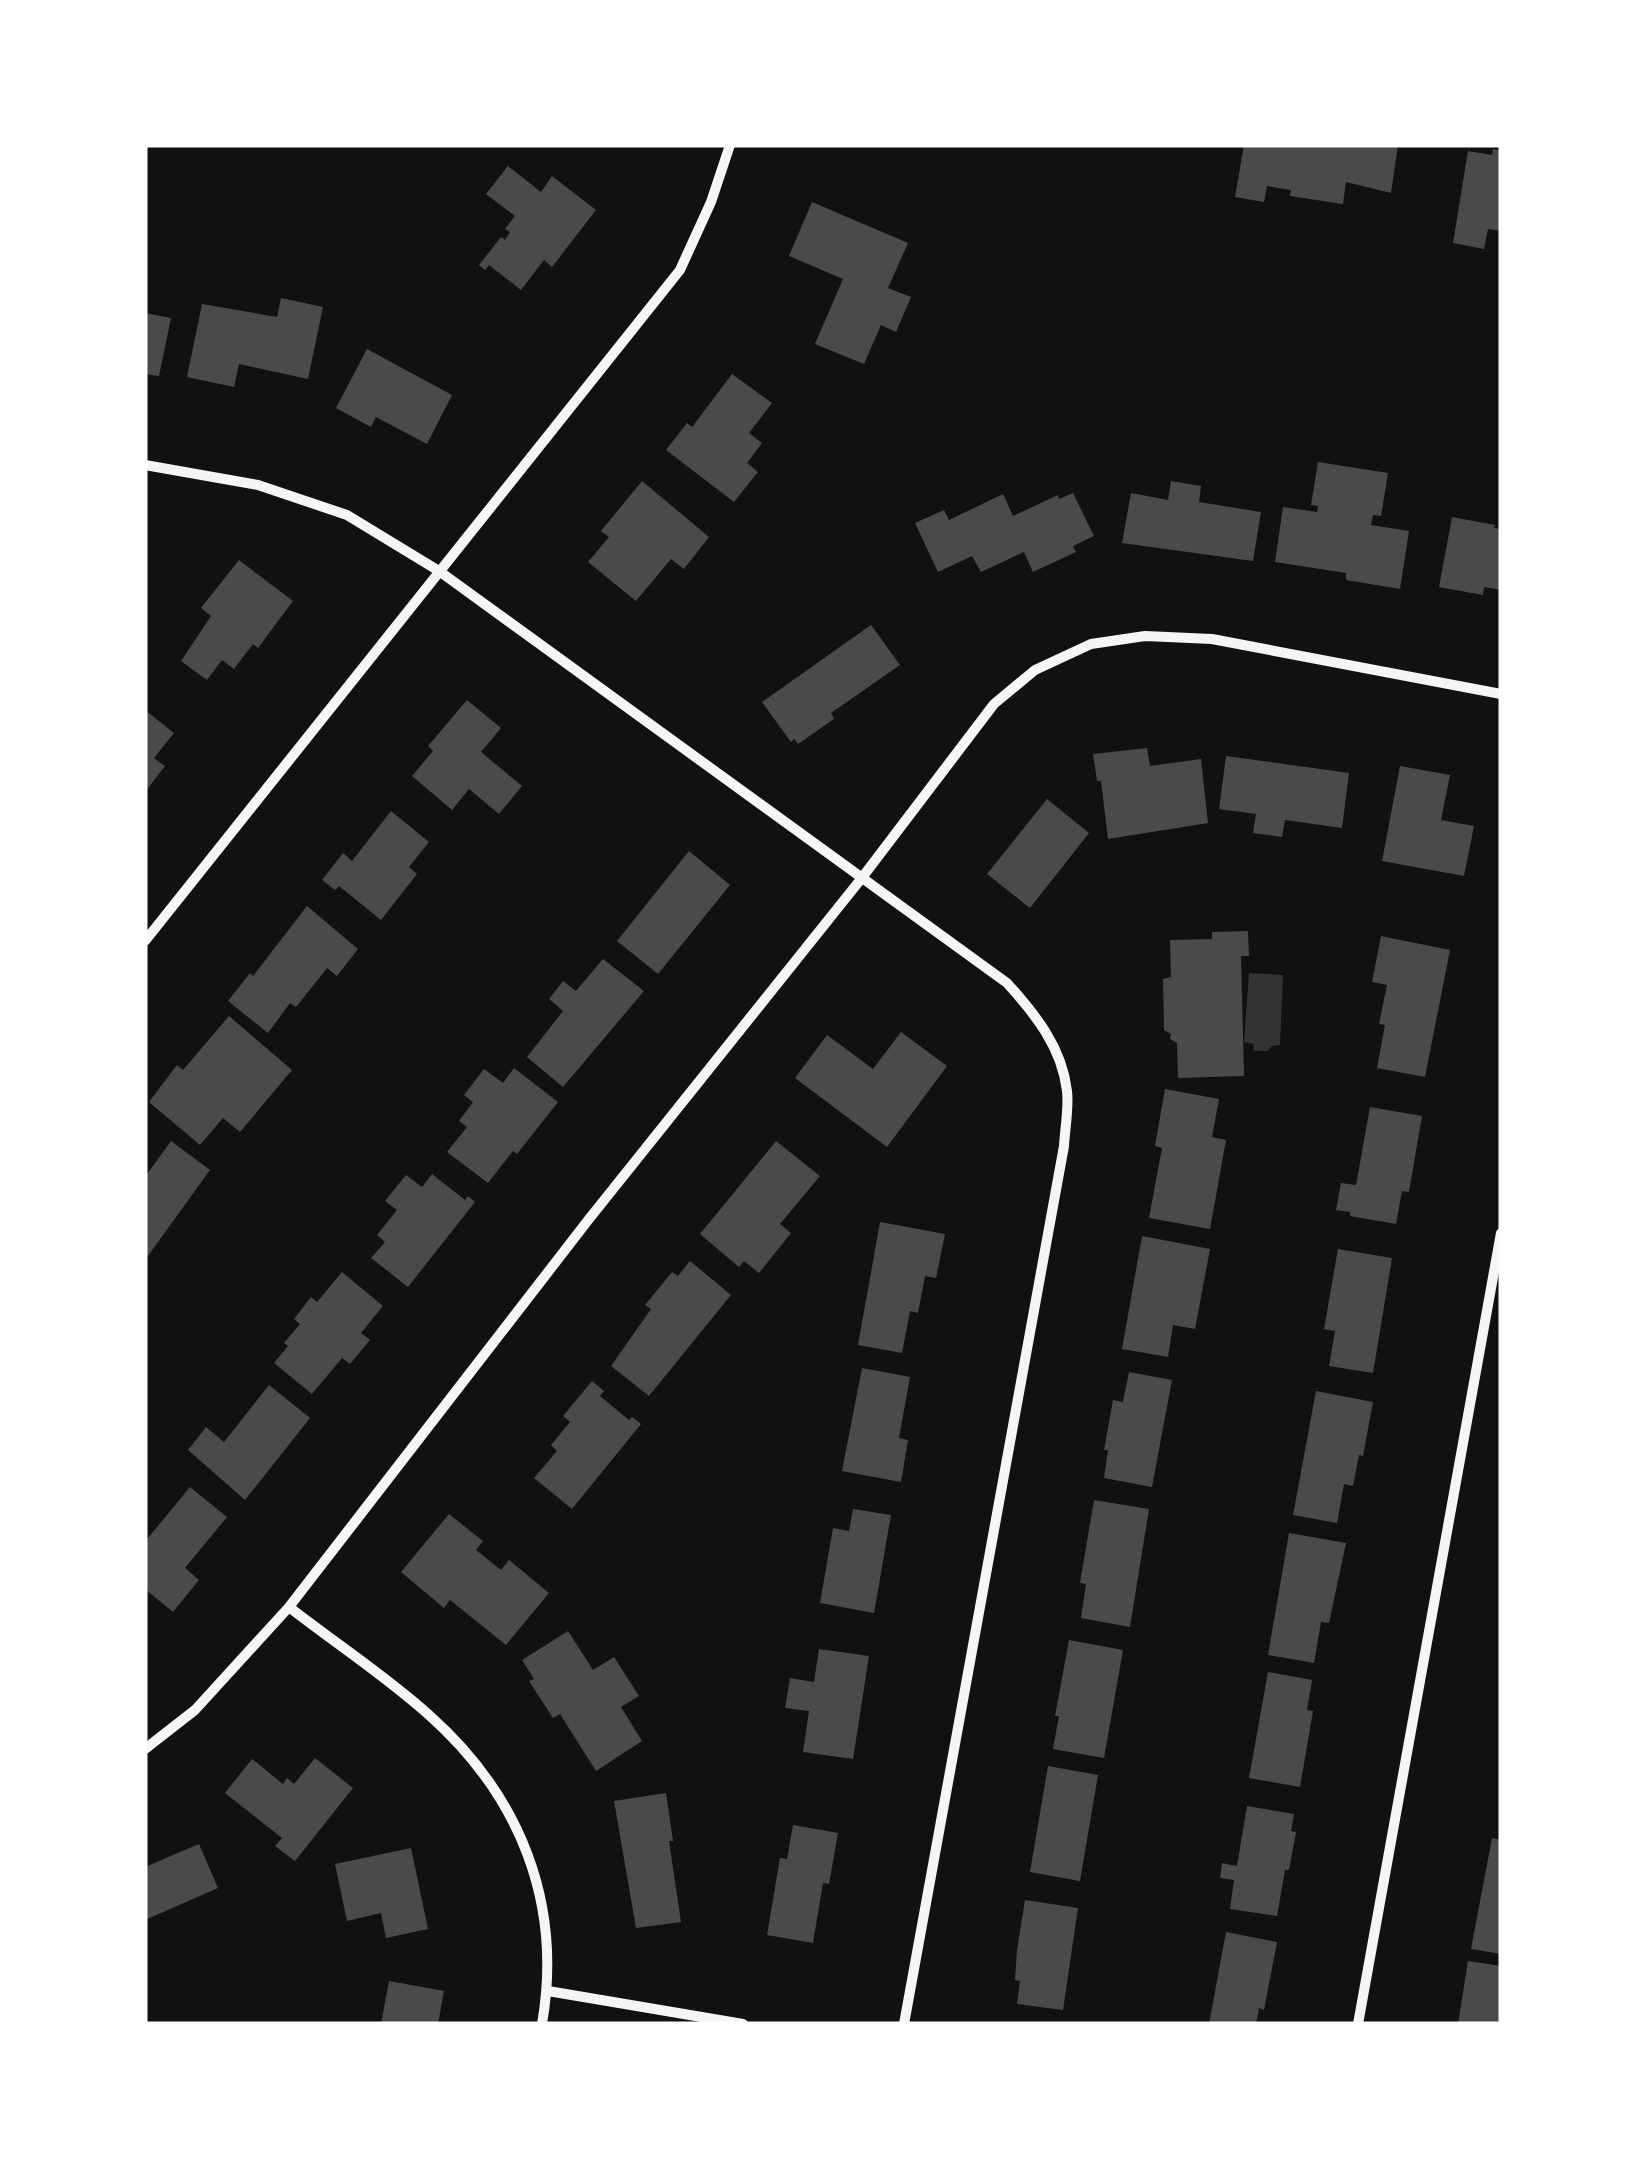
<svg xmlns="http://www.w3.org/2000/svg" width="1646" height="2169" font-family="Commissioner,sans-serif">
<rect width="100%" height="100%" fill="#111"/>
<path fill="#333" d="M1249,973L1283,975L1280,1045L1272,1046L1268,1051H1254L1253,1044L1244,1042Z"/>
<path fill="#4a4a4a" d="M1244,145H1398L1391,193L1346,182L1343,204L1290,196L1291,190L1267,186L1264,202L1235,197Z
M1493,149L1501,151V231L1488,229L1484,249L1453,243L1468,151L1492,155Z
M508,166L541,192L552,176L596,210L552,267L544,260L521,290L489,265L485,270L479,265L501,237L505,240L510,232L505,229L515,216L486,194Z
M812,202L908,243L888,288L911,297L896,332L881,325L864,364L815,344L843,279L789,256Z
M281,298L323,307L308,379L239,364L234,387L187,377L202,304L277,317Z
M145,313L171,318L159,376L145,374Z
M367,349L452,395L427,444L376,417L371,427L336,408Z
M732,374L772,403L749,433L762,443L747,463L758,472L734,502L666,450L687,423L692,427Z
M1318,462L1388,473L1381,516L1373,515L1371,525L1409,531L1400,589L1346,580V573L1275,562L1283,507L1317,512L1318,506L1311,505Z
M642,481L709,537L684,569L671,559L636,601L588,562L609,537L601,531Z
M1171,481L1201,486L1199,502L1261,512L1253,561L1122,543L1131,493L1168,500Z
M1073,493L1094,536L1073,546L1076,552L1033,572L1024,552L981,572L972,556L938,572L915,523L944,510L949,520L1003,494L1013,516L1058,495L1059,499Z
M1452,517L1495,525L1494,528L1501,529V590L1484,587L1483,595L1439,587Z
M239,560L293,601L258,648L253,644L234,669L222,660L207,680L181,661L211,616L201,608Z
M871,625L900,665L831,713L834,719L798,744L794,739L791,742L762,702Z
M467,700L501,728L481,752L522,786L499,814L469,789L452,810L412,776L433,751L428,746Z
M145,710L174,733L154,758L165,766L145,792Z
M1147,748L1150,766L1201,759L1208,823L1108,839L1101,781H1097L1093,754Z
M1226,756L1349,773L1342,828L1285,820L1282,837L1253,833L1256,814L1219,809Z
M1400,766L1450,775L1441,820L1474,826L1464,876L1382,861Z
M1047,799L1089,833L1030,908L987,874Z
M391,811L429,842L409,867L417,874L381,920L339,886L335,890L322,880L343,853L352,861Z
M689,851L730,885L658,974L617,941Z
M307,906L358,949L337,976L327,968L296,1007L290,1003L268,1033L228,1001L250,973L253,976Z
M1248,931L1249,956H1241L1244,1076L1178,1078L1177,1043L1170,1039L1171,1034L1164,1030L1163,979L1171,977L1170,940L1212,939V932Z
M1381,936L1450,950L1425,1077L1377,1068L1385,1025L1379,1024L1387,985L1372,982Z
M603,959L644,991L563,1087L527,1057L563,1011L549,999L563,981L576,991Z
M229,1016L292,1070L240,1132L223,1118L200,1145L149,1102L177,1065L183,1070Z
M901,1032L947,1066L887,1147L795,1078L827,1035L873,1069Z
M514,1068L558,1102L517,1154L513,1151L488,1183L447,1152L467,1127L459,1121L473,1102L464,1095L484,1069L503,1083Z
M1165,1089L1219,1099L1212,1137L1226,1140L1210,1229L1149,1218L1162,1148L1155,1146Z
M1370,1107L1422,1116L1409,1192L1402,1191L1396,1224L1350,1216V1212L1336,1210L1341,1183L1356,1185Z
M171,1141L210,1170L145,1260V1177Z
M776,1141L820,1176L780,1224L791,1233L759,1273L744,1261L739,1267L700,1234Z
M432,1174L465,1200L468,1196L475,1202L408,1287L371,1258L385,1242L377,1235L397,1210L385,1201L406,1175L422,1187Z
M880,1222L945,1234L936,1278L925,1276L918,1313L910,1311L902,1353L858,1345Z
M1142,1236L1210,1249L1195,1329L1173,1325L1168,1357L1122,1349Z
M1338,1249L1392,1258L1373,1373L1329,1366L1335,1331L1324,1329Z
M690,1261L731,1295L649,1396L611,1366L651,1309L645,1305L672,1272L678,1276Z
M342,1272L383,1306L361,1333L370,1340L350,1364L342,1358L312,1394L274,1363L288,1346L284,1343L300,1324L294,1319L311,1297L317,1302Z
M862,1368L910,1377L899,1438L908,1440L901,1482L842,1471Z
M1129,1372L1172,1380L1152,1487L1104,1478L1108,1450H1104L1113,1400L1123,1402Z
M592,1381L604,1391L600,1396L629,1420L632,1417L641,1424L572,1509L534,1478L557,1451L551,1445L570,1422L563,1416Z
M269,1385L310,1418L245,1500L188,1450L206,1427L224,1442Z
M1316,1391L1373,1402L1363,1456L1359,1455L1353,1486L1344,1484L1337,1523L1293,1515Z
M190,1487L227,1517L185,1568L199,1580L173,1612L145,1589V1536L148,1538Z
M1094,1500L1149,1509L1130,1627L1081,1618L1086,1584L1080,1583Z
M853,1509L891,1515L874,1613L820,1603L833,1528L849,1531Z
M449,1514L483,1541L476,1550L501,1570L509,1560L549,1593L506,1645L450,1600L444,1608L401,1572Z
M1289,1533L1346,1543L1329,1623L1321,1622L1314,1663L1268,1655Z
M568,1631L593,1670L614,1657L639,1696L621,1707L642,1741L596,1771L560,1714L553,1718L529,1681L534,1679L522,1660Z
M1069,1640L1123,1650L1104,1758L1053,1749L1059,1716H1055Z
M819,1649L869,1656L853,1759L803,1752L809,1711L785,1708L790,1678L814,1682Z
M1268,1672L1312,1680L1307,1710L1313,1711L1300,1787L1249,1778Z
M315,1758L353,1788L295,1861L275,1846L282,1838L225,1793L252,1759L283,1784L287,1778L294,1784Z
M1048,1766L1098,1775L1080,1881L1030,1872Z
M666,1793L673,1841H669L681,1922L636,1928L614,1801Z
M1247,1806L1294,1814L1291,1831L1296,1832L1289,1870H1285L1277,1916L1230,1909L1234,1880L1220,1878L1222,1863L1237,1866Z
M793,1825L838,1833L829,1884L823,1883L813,1943L767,1935L780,1858L787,1859Z
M1492,1838L1501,1840V1954L1471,1949Z
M199,1844L218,1888L145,1920V1867Z
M411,1848L428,1929L386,1938L381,1913L347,1921L335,1864Z
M1025,1900L1078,1908L1063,2010L1017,2004L1020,1981L1015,1980L1017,1950Z
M1226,1932L1277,1942L1264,2010L1259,2008L1256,2024H1209Z
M1468,1961L1501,1966V2024H1458Z
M389,1981L444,1991L438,2024H381Z"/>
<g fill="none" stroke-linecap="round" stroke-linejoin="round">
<path stroke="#f5f5f5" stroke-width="10" d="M145,465L258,485L347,515L439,571L1007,983C1035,1014 1062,1047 1067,1091C1069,1108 1065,1128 1064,1146L904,2024
M145,941L680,270L711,202L730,145
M289,1607C335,1643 386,1676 429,1715C520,1796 563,1903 542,2024
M145,1749L195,1710L289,1607L589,1219L861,879L994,704L1035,670L1091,644L1145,636L1212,639L1501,694
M548,1991L743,2024
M1358,2024L1501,1233"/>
</g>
<rect width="1646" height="2169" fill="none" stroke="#ffffff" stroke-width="295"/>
</svg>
